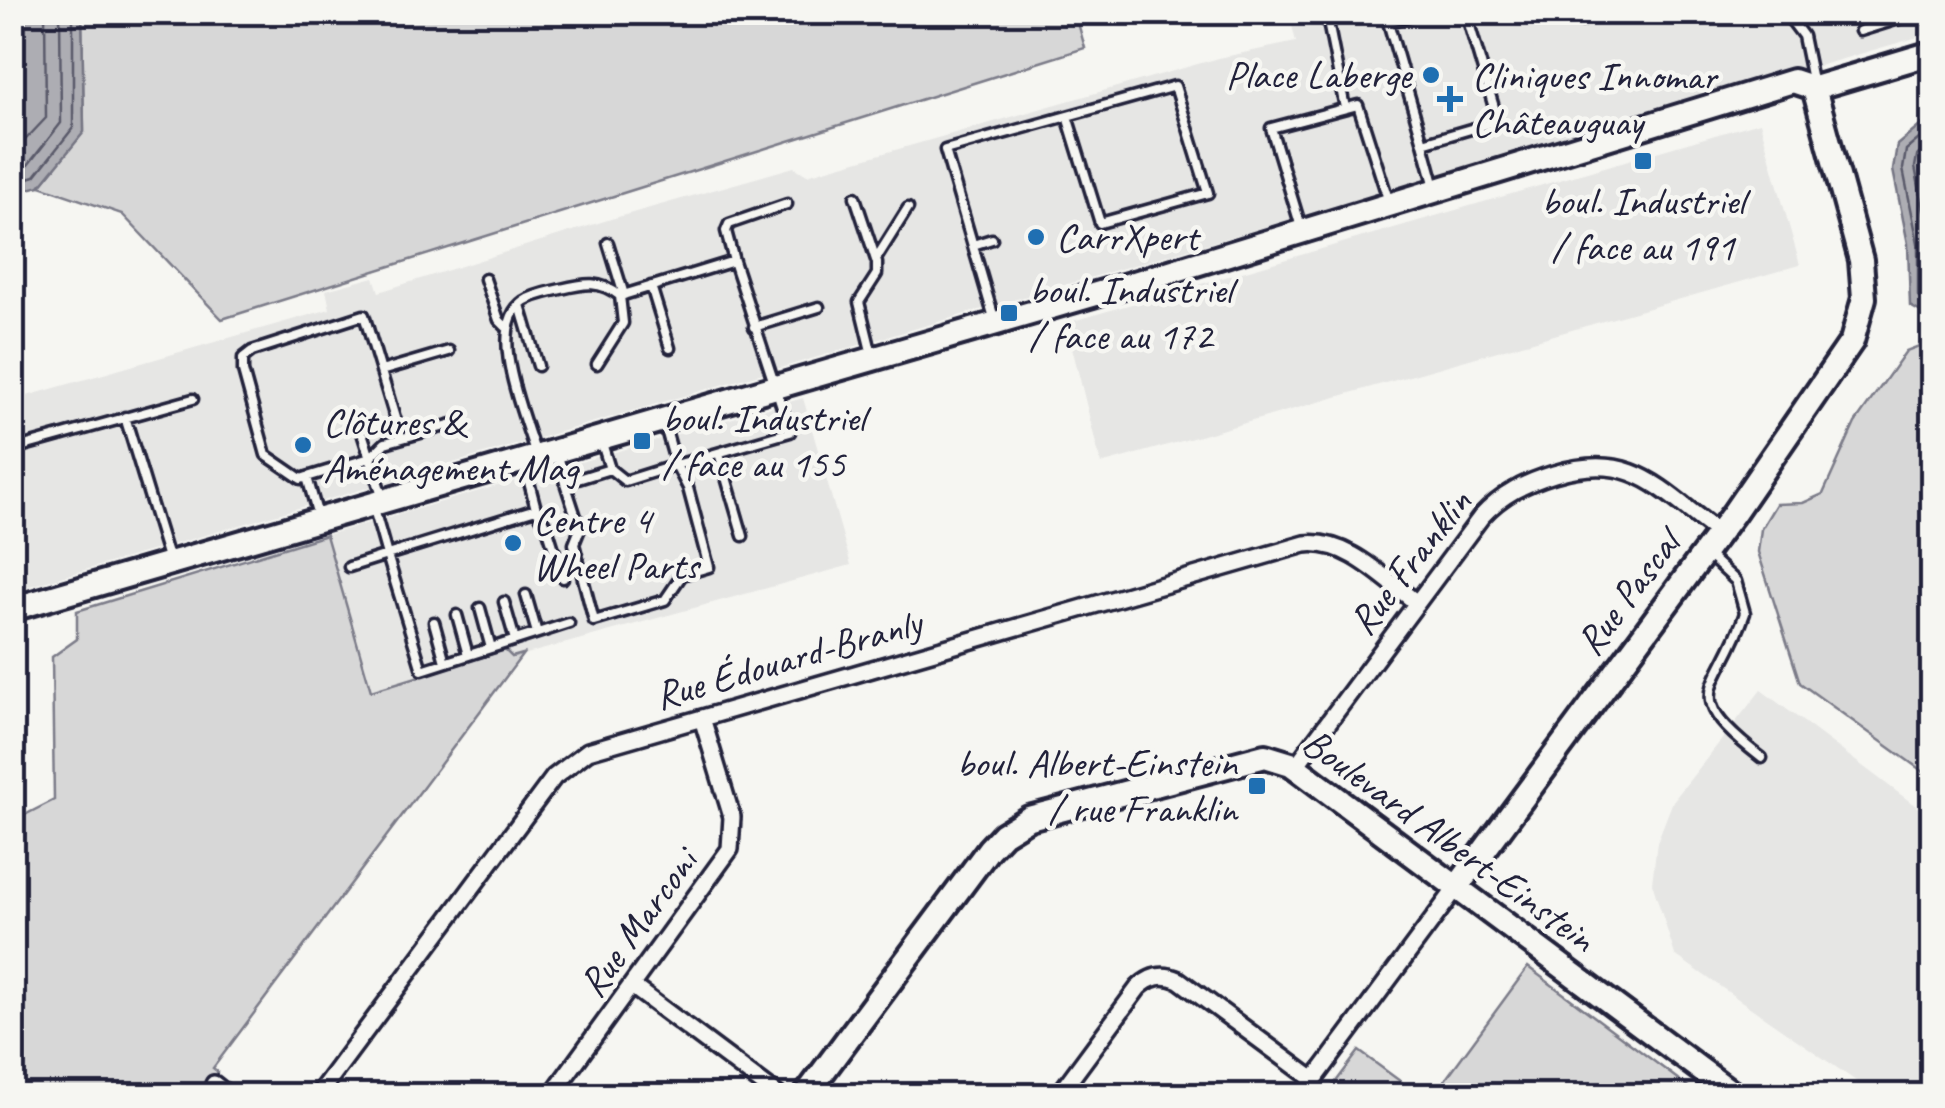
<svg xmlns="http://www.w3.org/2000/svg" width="1945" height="1108" font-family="Caveat,sans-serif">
<rect width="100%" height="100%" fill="#f6f6f2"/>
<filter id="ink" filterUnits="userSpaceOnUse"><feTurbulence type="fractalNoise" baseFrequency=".01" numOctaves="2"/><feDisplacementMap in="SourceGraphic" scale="20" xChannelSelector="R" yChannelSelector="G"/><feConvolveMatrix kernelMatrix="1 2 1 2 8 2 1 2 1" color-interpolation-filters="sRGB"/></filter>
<g filter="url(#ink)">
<path fill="#e6e6e4" d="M1289,13H1932V33L13,591V400L330,309L326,290L374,277L379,292L611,219L794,167L807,175L1219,58L1296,42Z
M1760,122L1800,265L1101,464L1066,323Z
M803,398L851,565L512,658L505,650L371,691L326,535Z
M1761,690L1932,818V1095H1876L1675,955L1652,883L1657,842L1673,801Z"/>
<path fill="#d7d7d7" stroke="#7c7c89" stroke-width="2.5" d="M1075,12L1085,48L222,319L122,214L40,186L84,131L82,13Z
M1932,341V778L1800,683L1758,552L1761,529L1776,504L1803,503L1823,494L1855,423L1906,351Z
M326,535L371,691L505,650L512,657L523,654L213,1068L218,1072L201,1095L13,1096V821L54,800L52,657L77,639V611Z
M1528,967L1699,1095H1434Z
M1359,1051L1419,1095H1326Z"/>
<path fill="#adadb3" stroke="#757583" stroke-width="2.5" d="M13,12L82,13L84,132L40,186L13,193Z
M1932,116V318L1910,306L1908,244L1893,170L1897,145Z"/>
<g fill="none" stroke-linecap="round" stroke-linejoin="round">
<path stroke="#5a5a6b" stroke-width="2.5" d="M1932,128L1906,150L1903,169L1918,243V296L1932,307
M1932,142L1917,156L1915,167L1930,241L1932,294
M12,154L46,118L45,12
M12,170L28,165L61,123L60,12
M12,183L35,176L73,128V12"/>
<defs>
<path id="lane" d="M1326,12L1345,108
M1556,12L1582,21
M1785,12L1803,36L1813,85
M1928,12L1932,28
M1860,31L1921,12
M1423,143L1388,22L1423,12
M1435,187L1423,143L1498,121L1468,20
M855,197L877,263V274L859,302L872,355
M1301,227L1271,128L1358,105L1389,202
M608,243L624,295
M973,245L992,239
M876,259L908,208
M734,261L726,231L729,224L787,204
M485,279L499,320L506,327
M651,286L670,348
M520,305L538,366
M994,318L945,150L1175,86L1208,193L1100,223L1067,116
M754,327L819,307
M597,364L623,323L620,296
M381,371L449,351
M125,417L169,561
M363,436L370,458L385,443L463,421
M601,440L610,469
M13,449L193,399
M719,453L743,536
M536,455C525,417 485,328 524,301C535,294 549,292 561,289C585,283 600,280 620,296L734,261L790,432L676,465L688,488L709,567L682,575L665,600L594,621L574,544L580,529L565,483
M558,455L565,483L610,469L625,481L676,465L664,423
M307,477L301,479L266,455L243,371V358L252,351L364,315L401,438
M374,509L387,555L536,509L524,463
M536,509L547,527L563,578
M318,516L307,477L370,458L382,496
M1708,555L1736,581L1745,613C1718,693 1676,692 1762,758
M349,567L387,555L422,670L569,623
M526,595L537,633
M504,602L515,640
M480,608L491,648
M457,615L468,655
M434,622L445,662"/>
<path id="street" d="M1295,767L1481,517C1502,494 1525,483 1554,474C1633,450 1659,489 1719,533
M632,986L779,1096
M214,1084L229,1096
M317,1096L554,777L588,751L1305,544C1348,539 1384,579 1417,603
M551,1096L730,849L732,817L702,718
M1058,1096L1138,988C1150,976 1163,973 1179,980L1314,1080
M1302,1096L1457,887"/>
<path id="secondary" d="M1814,88L1932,53
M12,609L1134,283L1793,81L1814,88
M1457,887L1733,514L1852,341L1864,298L1861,260L1814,88
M805,1096L989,849L1003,834L1029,818L1265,756L1291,764L1736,1096"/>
</defs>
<use href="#lane" stroke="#22223b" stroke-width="15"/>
<use href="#street" stroke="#22223b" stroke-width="22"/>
<use href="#secondary" stroke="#22223b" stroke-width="30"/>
<use href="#lane" stroke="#f6f6f2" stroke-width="8"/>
<use href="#street" stroke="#f6f6f2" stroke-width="15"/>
<use href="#secondary" stroke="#f6f6f2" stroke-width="22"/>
</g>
</g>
<g fill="#1f6fb2" stroke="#f6f6f2" stroke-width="4">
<circle cx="1431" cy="75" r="10"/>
<path d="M1445 84h10v10h10v10h-10v10h-10v-10h-10v-10h10z"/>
<rect x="1633" y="151" width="20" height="20" rx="5"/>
<circle cx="1036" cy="237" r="10"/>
<rect x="999" y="303" width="20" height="20" rx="5"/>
<rect x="632" y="431" width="20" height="20" rx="5"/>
<circle cx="303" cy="445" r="10"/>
<circle cx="513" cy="543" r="10"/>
<rect x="1247" y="776" width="20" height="20" rx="5"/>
</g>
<g text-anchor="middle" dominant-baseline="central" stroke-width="9" stroke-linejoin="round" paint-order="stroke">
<g font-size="40" fill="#22223b" stroke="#f6f6f2" text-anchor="start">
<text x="1411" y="75" text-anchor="end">Place Laberge</text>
<text x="1472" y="76">Cliniques Innomar<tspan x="1472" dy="46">Châteauguay</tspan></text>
<text x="1643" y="201" text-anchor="middle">boul. Industriel<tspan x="1643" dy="46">/ face au 191</tspan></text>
<text x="1056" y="237">CarrXpert</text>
<text x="1029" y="290">boul. Industriel<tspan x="1029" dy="46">/ face au 172</tspan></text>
<text x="662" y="418">boul. Industriel<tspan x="662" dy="46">/ face au 155</tspan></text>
<text x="323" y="422">Clôtures &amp;<tspan x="323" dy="46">Aménagement Mag</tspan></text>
<text x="533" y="520">Centre 4<tspan x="533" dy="46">Wheel Parts</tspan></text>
<text x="1237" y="763" text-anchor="end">boul. Albert-Einstein<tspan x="1237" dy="46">/ rue Franklin</tspan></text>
</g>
<g font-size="40" fill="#22223b" stroke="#f6f6f2">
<text transform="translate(1410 562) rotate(-52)">Rue Franklin</text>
<text transform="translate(1628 593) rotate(-53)">Rue Pascal</text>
<text transform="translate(788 659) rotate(-16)">Rue Édouard-Branly</text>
<text transform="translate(1449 840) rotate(36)">Boulevard Albert-Einstein</text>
<text transform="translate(638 923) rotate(-54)">Rue Marconi</text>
</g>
</g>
<rect width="1945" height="1108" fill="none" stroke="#f6f6f2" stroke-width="50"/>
<rect x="25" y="25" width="1895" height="1058" fill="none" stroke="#22223b" stroke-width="4" filter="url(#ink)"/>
</svg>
